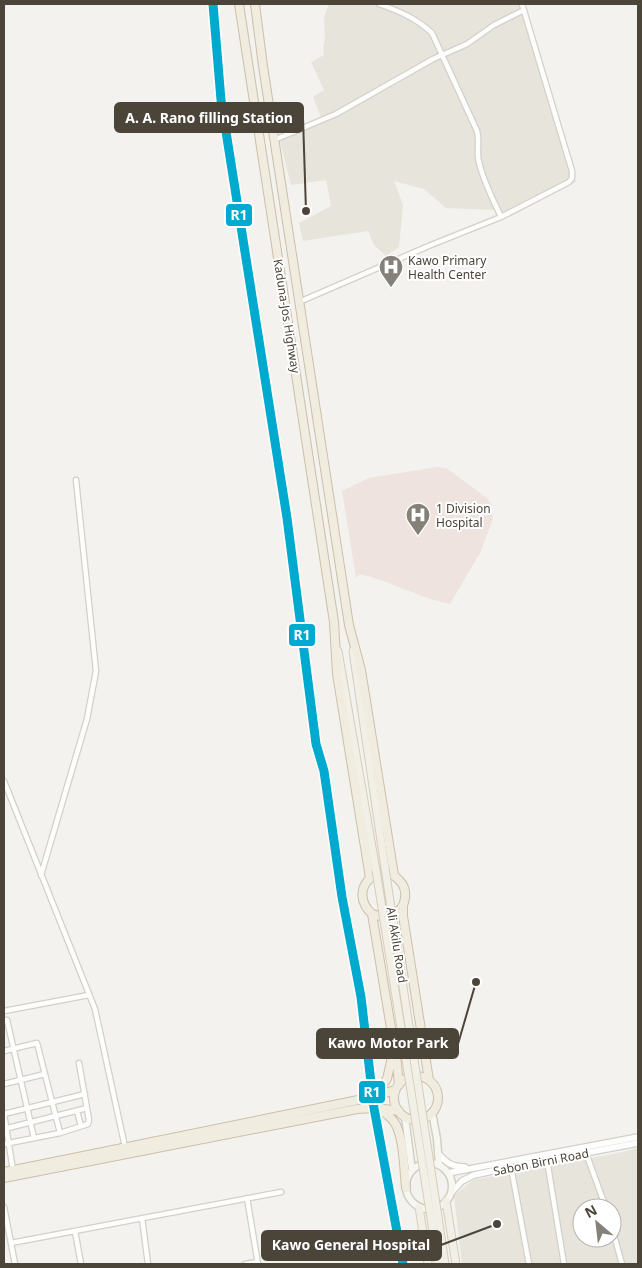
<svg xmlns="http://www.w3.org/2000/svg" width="642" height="1268" font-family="'Noto Sans',sans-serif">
<rect width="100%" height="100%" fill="#f4f2ee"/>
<path fill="#e7e4dc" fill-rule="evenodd" d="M329,4H525L576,182L510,217L496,210L446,208L424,189L394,181L403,205L399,247L386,256L374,245L368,231L303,241L299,223L331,206L326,180L291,185L280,141L323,122L313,97L324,90L311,62L324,55L323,47L325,39L324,17Z
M638,1148V1264H462L454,1196L473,1180L618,1153ZM582,1208H612V1238H582Z"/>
<path fill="#eee3df" d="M437,467L446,468L487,498L491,504L493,519L480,553L450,604L430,599L378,579L360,574L356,578L342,491L369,478Z"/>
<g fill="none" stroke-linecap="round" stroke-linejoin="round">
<defs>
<path id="minor" d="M379,4C399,11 416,18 432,33L477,131C480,141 476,152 479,162C483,181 493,199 501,217
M274,140L336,114L433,59L467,44L494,25L524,10
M299,302L431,245L501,217L569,182L572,178V171L522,4
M4,781L95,1009L125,1147
M41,875L87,719L96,671L76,480
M4,1011L89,995
M4,1020H7L34,1138
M4,1051L37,1043L60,1133
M4,1084L45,1074
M77,1111L81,1126
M4,1114L85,1094
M4,1114L13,1170
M4,1129L87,1108
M4,1144L60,1133L88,1124L89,1120L79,1063
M586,1153L606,1208
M547,1160L564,1264
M511,1167L529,1264
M247,1198L258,1264
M4,1207L15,1264
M142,1218L148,1264
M612,1228L622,1264
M75,1231L81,1264
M11,1243L281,1192
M245,1264L257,1262"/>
<path id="tertiary" d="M438,1153C446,1163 452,1167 465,1167
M448,1173L638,1137
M451,1193L462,1181L474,1175L511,1167L638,1143"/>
<path id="secondary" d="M432,1112L437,1139L439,1165
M405,1117L412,1170
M406 1186a23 23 0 1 1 46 0a23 23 0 1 1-46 0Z"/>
<path id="primary" d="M338,651L376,870
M353,651L385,868
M446,1201L456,1264
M419,1207L428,1264
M438,1217L445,1264
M431,1218L438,1264"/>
<path id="trunk" d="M239,4L334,622L337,674L370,878
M255,4L263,66L349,625L361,670L394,875
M403,906V916L429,1080
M372,914C386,919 403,915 405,898C406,891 404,885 399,880C379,859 346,890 372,914L397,1064L399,1085
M394 1098a22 22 0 1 1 44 0a22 22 0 1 1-44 0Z
M373,1097L387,1079L393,1052
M378,1109C385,1113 392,1117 396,1125C404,1141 404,1169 406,1188
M4,1172L373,1097L395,1090
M4,1178L357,1109L376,1108L399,1111"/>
</defs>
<use href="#minor" stroke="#d2d0cb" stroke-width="7"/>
<use href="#tertiary" stroke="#d2d0cb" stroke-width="8"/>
<use href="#secondary" stroke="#d3cfc5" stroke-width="9"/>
<use href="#primary" stroke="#d6cebb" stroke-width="9"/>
<use href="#trunk" stroke="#ccbfa9" stroke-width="10"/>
<use href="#minor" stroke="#fdfdfc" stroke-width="4.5"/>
<use href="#tertiary" stroke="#fdfdfc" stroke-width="5.5"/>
<use href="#secondary" stroke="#f7f6f1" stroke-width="6"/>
<use href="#primary" stroke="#f2efe6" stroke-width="7"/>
<use href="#trunk" stroke="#f0ece0" stroke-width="8"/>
<defs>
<path id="primary-bridge" d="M385,868L438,1217
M376,870L431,1218"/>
</defs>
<use href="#primary-bridge" stroke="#d6cebb" stroke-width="9" stroke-linecap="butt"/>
<use href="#primary-bridge" stroke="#f2efe6" stroke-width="7"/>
<defs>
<path id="rail-1" d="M213,4L221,100L287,518L316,744L324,771L342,897L361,997L374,1108L403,1264"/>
</defs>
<use href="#rail-1" stroke="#fff" stroke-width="12"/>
<use href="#rail-1" stroke="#00a9ce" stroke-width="9"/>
</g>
<defs>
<symbol id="hospital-pin" viewBox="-11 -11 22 30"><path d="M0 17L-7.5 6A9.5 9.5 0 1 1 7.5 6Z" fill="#868178" stroke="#fff"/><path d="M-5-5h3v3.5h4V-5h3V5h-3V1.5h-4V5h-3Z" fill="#fff"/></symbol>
</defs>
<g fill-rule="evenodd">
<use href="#hospital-pin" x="377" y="253" width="28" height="38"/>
<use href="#hospital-pin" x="404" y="501" width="28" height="38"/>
</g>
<g text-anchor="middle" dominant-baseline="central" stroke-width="4" stroke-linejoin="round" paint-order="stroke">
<g font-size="12" fill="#4b4439" stroke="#fff" text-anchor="start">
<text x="408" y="260">Kawo Primary<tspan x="408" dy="14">Health Center</tspan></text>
<text x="436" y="508">1 Division<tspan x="436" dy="14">Hospital</tspan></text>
</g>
<g font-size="12" fill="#4b4439" stroke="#fff">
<text transform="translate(287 316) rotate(81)">Kaduna-Jos Highway</text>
<text transform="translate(397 945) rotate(81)">Ali Akilu Road</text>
<text transform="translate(541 1162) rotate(-11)">Sabon Birni Road</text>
</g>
</g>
<path fill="none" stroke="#4b4439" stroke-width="2" d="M306 211L303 118M476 982L458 1044M497 1224L441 1245"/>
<g fill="#4b4439" stroke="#fff" stroke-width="2">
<circle cx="306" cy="211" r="5"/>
<circle cx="476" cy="982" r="5"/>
<circle cx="497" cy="1224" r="5"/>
</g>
<g fill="#4b4439" stroke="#4b4439" stroke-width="2">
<rect x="115" y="103" width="188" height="29" rx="5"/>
<rect x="317" y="1029" width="141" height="29" rx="5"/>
<rect x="262" y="1231" width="179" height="29" rx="5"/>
</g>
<g font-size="14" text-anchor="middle" font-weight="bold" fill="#fff">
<text x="209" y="123">A. A. Rano filling Station</text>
<text x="388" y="1048">Kawo Motor Park</text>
<text x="351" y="1250">Kawo General Hospital</text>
</g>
<g stroke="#fff" stroke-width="2">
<rect x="225" y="203" width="28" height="24" rx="5" fill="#00a9ce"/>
<rect x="288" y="623" width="28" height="24" rx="5" fill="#00a9ce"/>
<rect x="358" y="1080" width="28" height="24" rx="5" fill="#00a9ce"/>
</g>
<g font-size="14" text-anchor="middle" font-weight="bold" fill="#fff">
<text x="239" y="220">R1</text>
<text x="302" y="640">R1</text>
<text x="372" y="1097">R1</text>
</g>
<rect width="642" height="1268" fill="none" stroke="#4b4439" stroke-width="10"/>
<g transform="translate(597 1223) rotate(332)"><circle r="24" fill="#ffffff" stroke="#b7b4b0"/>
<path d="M0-4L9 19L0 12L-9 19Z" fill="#868178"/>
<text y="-8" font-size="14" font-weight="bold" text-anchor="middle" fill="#4b4439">N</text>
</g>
</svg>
